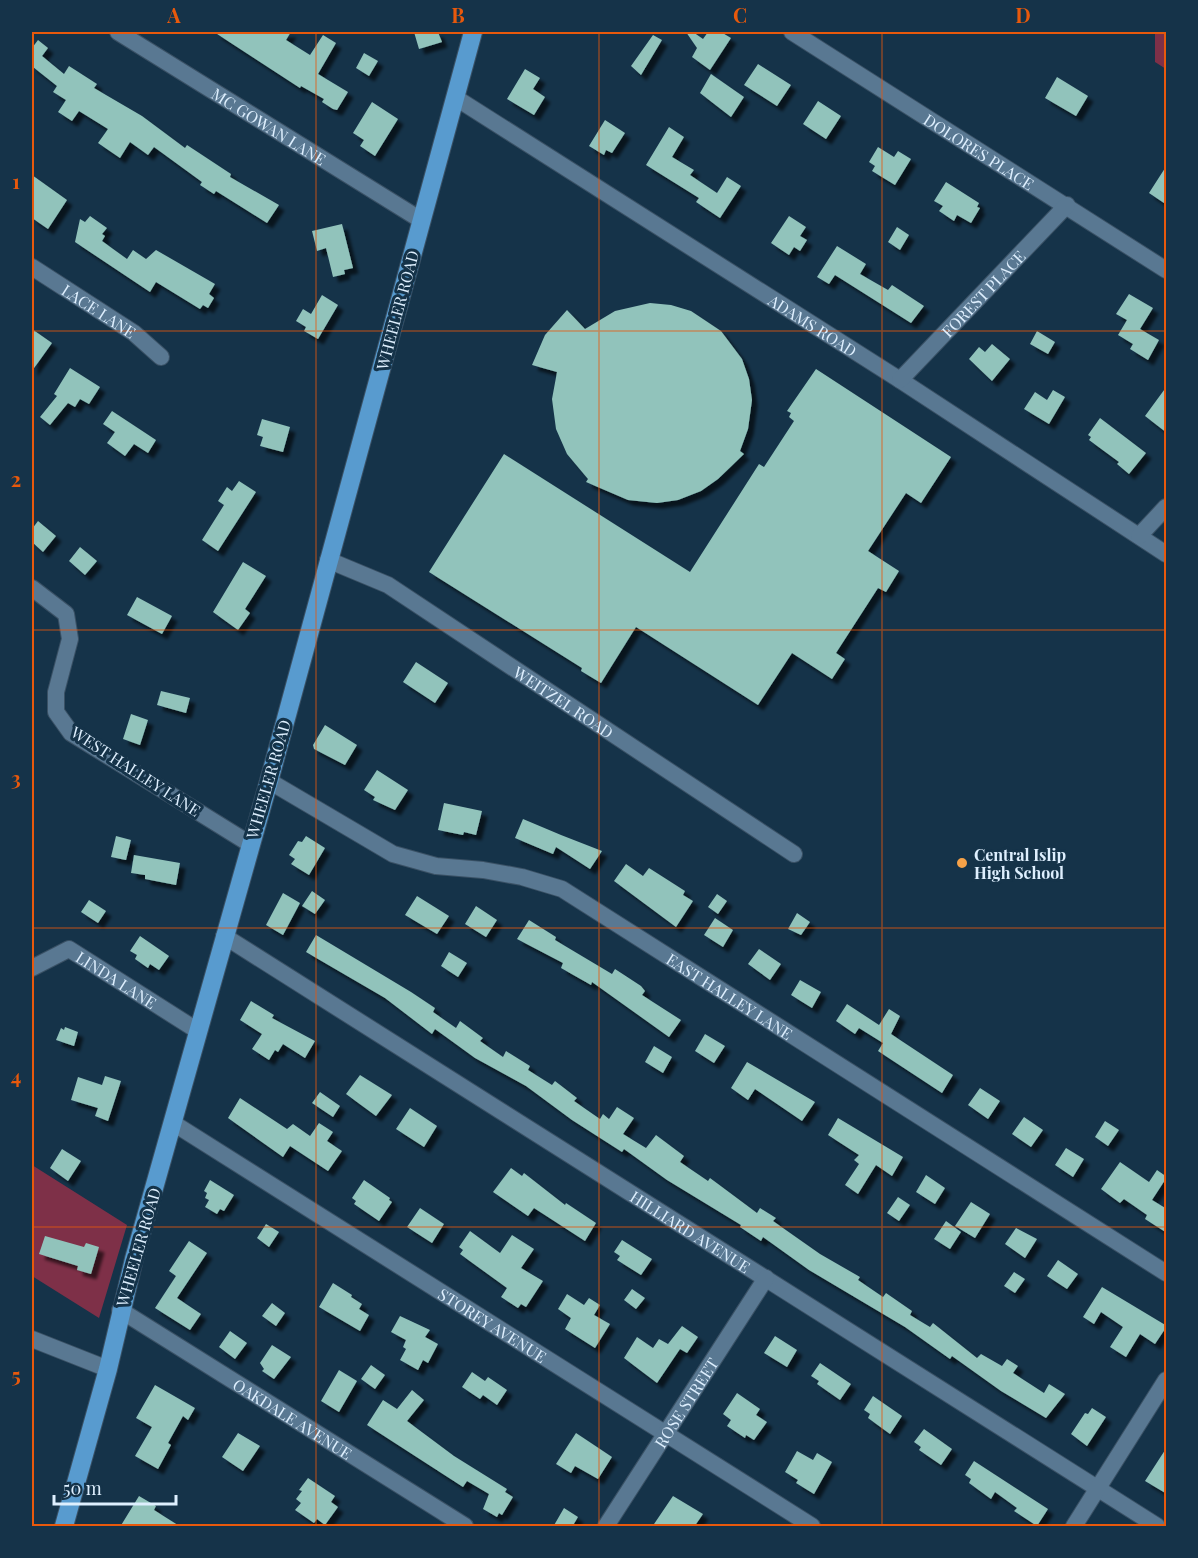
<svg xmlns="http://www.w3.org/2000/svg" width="1198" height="1558" font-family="'Playfair Display',serif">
<defs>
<filter id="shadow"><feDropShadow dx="5.5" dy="5.5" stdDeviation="1.5" flood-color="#0009"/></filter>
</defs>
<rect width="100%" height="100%" fill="#153349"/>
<path fill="#7e3048" d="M1155,32H1166V69L1155,62Z
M32,1165L127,1225L99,1318L32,1276Z"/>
<path fill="#91c3bb" filter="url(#shadow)" d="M214,32H291L286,40L310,55L323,35L336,43L318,74L348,92L337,110L333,109L322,102L324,99L301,86L300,88Z
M414,32H438L442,42L419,49Z
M686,32H693L703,39L708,32H721L731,38L710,70L692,57L697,48Z
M653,35L662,40L641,75L631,66Z
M38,40L48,48L42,56L64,74L69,66L97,84L94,88L142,116L185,148L187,145L231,174L230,177L279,205L267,223L216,191L214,194L200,185L202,182L154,147L148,155L130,142L120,158L98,143L108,129L79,111L72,121L58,112L66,100L53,92L57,86L33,67L32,69V48Z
M364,53L378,61L369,76L356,68Z
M758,64L791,85L777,106L744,85Z
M525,69L540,78L533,89L545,97L534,115L507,99Z
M711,74L744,97L731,117L700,93Z
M1057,77L1088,96L1076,116L1045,98Z
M818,101L841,116L826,139L803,124Z
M372,102L398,119L375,156L360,146L364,140L353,133Z
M605,120L625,133L612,153L606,150L604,155L589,146Z
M669,127L684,137L672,157L694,170L690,175L717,193L727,177L741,186L720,218L696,202L699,198L646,165Z
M878,147L894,157L898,151L911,159L895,185L872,171L875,166L869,162Z
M1167,165V205L1149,193Z
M32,175L67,200L48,229L32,218Z
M946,182L979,203L977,207L980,208L971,223L957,215L954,221L939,211L943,206L934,201Z
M90,216L107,228L102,234L105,236L102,241L127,259L133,250L146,259L156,250L215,284L209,294L214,298L208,308L203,305L200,309L156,282L150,292L75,242L80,219L85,222Z
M789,216L806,227L800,236L807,240L800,251L794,247L789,255L771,243Z
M342,224L353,268L344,270L345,274L333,277L326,248L317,251L312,231Z
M897,227L909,235L900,250L888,242Z
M837,246L866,264L860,274L888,290L892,285L924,306L911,323L835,275L829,284L817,277Z
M1129,294L1153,308L1140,329L1159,340L1148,360L1130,349L1133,344L1118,335L1127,320L1116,314Z
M322,295L338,305L318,339L304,331L306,327L296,321L303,309L311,314Z
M650,303L671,305L691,311L721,331L742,359L749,379L752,400L748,429L740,451L744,454L718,479L701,491L678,500L657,503L628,500L586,482L588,479L567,454L556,429L552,399L557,372L532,365L545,335L567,310L585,329L615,311Z
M32,329L52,343L32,371Z
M1037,331L1055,342L1048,354L1030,344Z
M992,344L1010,359L992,381L969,359L979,347L985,352Z
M70,368L100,387L89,404L80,399L75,407L68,403L50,425L40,417L57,396L54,394Z
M816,369L951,457L921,503L906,493L868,551L899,571L886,592L878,588L836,653L845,659L832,679L792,653L758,705L636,627L601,683L581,671L582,668L429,572L504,454L690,572L759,464L764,467L794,421L789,417L791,413L787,411Z
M1167,386V433L1145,416Z
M1053,390L1065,397L1049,424L1024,409L1035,392L1047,400Z
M112,411L156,440L148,453L134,444L125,456L107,443L115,432L103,424Z
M1100,418L1146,453L1129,474L1117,464L1119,462L1089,440L1091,437L1088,435Z
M262,419L290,427L283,452L260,446L263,437L257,435Z
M239,481L256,492L218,551L202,540L224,505L218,501L227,487L232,491Z
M38,521L56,536L43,552L32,542V529Z
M80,547L97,561L85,575L69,561Z
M243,562L266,576L245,609L250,613L238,630L213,612Z
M137,597L172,616L162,634L127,615Z
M416,662L448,683L435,703L403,682Z
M161,691L190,698L186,713L157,705Z
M131,714L148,720L140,745L123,739Z
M325,725L357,745L345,765L314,749L313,745Z
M377,770L408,790L395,810L373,800L375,797L364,790Z
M444,803L482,811L476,835L464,832L463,835L438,830Z
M523,819L561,835L602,851L590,869L556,847L553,854L515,838Z
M116,836L131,840L126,860L111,857Z
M306,836L325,848L309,875L291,864L295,859L289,855L298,841L302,842Z
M134,855L180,863L176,885L145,879V875L131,873Z
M626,864L643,876L649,868L685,891L683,895L693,901L676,927L614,881Z
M312,891L325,900L315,914L302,906Z
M283,893L300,903L283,935L266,925Z
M717,894L727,901L718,914L708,907Z
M417,896L449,916L437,934L405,915Z
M89,900L106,911L98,923L81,912Z
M476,906L497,920L486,937L465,924Z
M797,913L810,922L801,935L788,929Z
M715,918L733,930L723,947L704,935Z
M529,920L556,937L555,940L612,974L615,969L641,986L645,991L642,995L681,1020L669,1037L592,982L591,985L561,968L563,963L517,939Z
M316,935L411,992L435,1008L433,1012L456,1028L460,1021L483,1038L480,1041L503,1057L506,1051L530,1066L528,1070L552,1085L555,1081L577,1098L574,1101L600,1119L603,1114L609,1119L617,1107L634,1118L623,1134L646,1148L656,1135L684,1156L680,1162L708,1181L710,1178L757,1213L760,1208L776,1218L773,1221L820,1254L860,1277L858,1280L883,1297L886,1293L912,1311L910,1315L930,1327L933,1323L977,1358L981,1354L1002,1366L1007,1359L1018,1366L1013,1373L1044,1393L1049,1384L1065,1394L1046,1418L1001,1391L952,1356L950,1359L905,1327L809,1270L763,1237L761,1241L740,1227L741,1225L667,1180L624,1149L622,1152L572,1120L526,1086L475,1058L435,1029L432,1034L385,998L306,952Z
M140,936L169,956L159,970L150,964L148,968L135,959L137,955L130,951Z
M759,949L781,964L770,980L748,964Z
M449,952L467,963L458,977L441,966Z
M800,980L821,992L812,1008L791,995Z
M251,1001L274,1015L272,1018L315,1041L305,1058L283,1044L278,1052L275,1050L269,1060L252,1049L262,1034L240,1020Z
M847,1004L879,1025L889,1009L900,1016L891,1034L953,1075L942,1093L878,1051L883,1043L859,1028L855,1034L836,1021Z
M65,1027L78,1032L74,1046L56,1040L61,1028L64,1030Z
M705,1034L725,1046L714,1063L695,1051Z
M654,1046L672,1057L663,1073L645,1062Z
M747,1062L815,1102L802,1121L755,1089L748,1100L731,1088Z
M360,1075L392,1095L376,1116L346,1094Z
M105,1076L121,1081L108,1121L95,1116L98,1108L71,1100L78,1077L102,1085Z
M980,1088L1000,1101L988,1119L968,1105Z
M320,1092L340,1106L333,1117L312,1103Z
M240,1098L287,1129L293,1124L310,1136L319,1123L333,1132L327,1141L342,1151L328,1171L290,1146L283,1157L228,1118Z
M410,1108L437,1126L424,1147L396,1129Z
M1024,1117L1043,1130L1031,1147L1012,1134Z
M838,1118L903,1157L892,1176L876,1165L858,1194L845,1185L859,1164L854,1160L859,1155L828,1135Z
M1105,1121L1119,1130L1108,1146L1095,1137Z
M1066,1148L1084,1159L1073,1177L1055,1165Z
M62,1149L81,1161L68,1181L50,1168Z
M1120,1162L1149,1182L1157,1170L1167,1177L1152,1200L1167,1209V1233L1145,1219L1147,1215L1124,1199L1120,1203L1101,1189Z
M511,1168L522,1176L524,1173L565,1205L566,1203L596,1223L585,1241L534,1208L528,1216L493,1192Z
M926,1175L945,1188L935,1204L916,1192Z
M210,1180L234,1195L224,1211L220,1209L217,1214L205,1207L209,1200L205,1198L207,1193L204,1191Z
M364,1180L390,1198L389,1200L392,1202L379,1221L354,1204L356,1201L352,1198Z
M898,1197L910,1205L899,1221L887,1213Z
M971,1202L990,1214L975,1238L955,1226Z
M420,1208L444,1224L432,1243L407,1227Z
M946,1221L961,1232L950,1249L934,1239Z
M266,1224L279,1232L269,1247L257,1238Z
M1016,1228L1037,1239L1025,1258L1005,1244Z
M470,1231L500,1253L512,1235L534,1249L521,1268L543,1281L526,1307L521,1304L518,1308L501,1297L507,1288L460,1254L463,1250L459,1247Z
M45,1236L84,1247L86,1243L99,1247L91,1274L77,1270L78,1266L39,1254Z
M622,1240L652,1259L641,1275L617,1260L620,1256L614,1252Z
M189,1241L207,1253L177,1298L201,1314L190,1330L155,1308L176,1276L169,1271Z
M1058,1260L1078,1274L1067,1289L1047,1276Z
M1014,1272L1025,1279L1015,1293L1004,1286Z
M333,1283L352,1295L351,1297L362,1304L359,1309L369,1315L360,1331L319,1307Z
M1102,1287L1167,1326L1155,1344L1140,1334L1126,1357L1110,1347L1123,1327L1101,1312L1094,1324L1083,1317Z
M632,1289L645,1298L636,1309L624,1300Z
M567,1294L584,1305L589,1298L600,1305L594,1315L610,1324L595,1348L565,1329L571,1318L558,1309Z
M272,1303L285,1313L276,1326L262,1316Z
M400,1316L430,1330L425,1337L438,1344L428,1363L423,1360L418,1370L400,1360L406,1349L403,1347L406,1340L391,1332Z
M682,1326L698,1337L687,1353L680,1349L657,1383L624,1358L637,1337L653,1348L659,1339L668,1344Z
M230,1331L247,1343L235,1359L219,1347Z
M775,1336L797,1350L787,1367L764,1353Z
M272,1345L291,1357L274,1379L262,1371L264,1369L260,1363Z
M820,1363L851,1384L840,1400L817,1384L819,1381L811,1376Z
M371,1365L385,1375L375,1389L361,1379Z
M339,1370L357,1381L339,1412L321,1401Z
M472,1372L485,1381L488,1377L507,1390L497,1405L483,1395L480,1399L462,1387Z
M155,1385L195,1408L188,1420L183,1416L168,1443L171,1445L158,1469L135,1456L152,1427L136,1418Z
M412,1390L424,1400L407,1421L454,1456L507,1489L505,1492L513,1497L502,1515L499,1513L497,1517L483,1509L489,1494L467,1481L463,1487L367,1425L383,1400L397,1409Z
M737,1393L760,1409L756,1415L767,1422L754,1440L746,1435L745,1438L727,1426L731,1420L723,1414Z
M873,1396L902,1416L890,1434L868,1418L870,1414L864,1410Z
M1092,1408L1106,1417L1087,1446L1071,1434L1085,1413L1088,1414Z
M924,1429L952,1449L941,1465L919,1450L921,1447L914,1442Z
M238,1433L260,1446L243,1471L222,1457Z
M576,1433L612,1457L598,1479L575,1466L571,1473L556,1464Z
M1167,1447V1494L1145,1481Z
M797,1451L813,1460L817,1453L832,1462L814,1494L796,1483L798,1480L785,1472Z
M974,1461L1048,1509L1037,1526L1014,1511L1017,1508L995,1492L991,1499L969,1483L971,1479L965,1475Z
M308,1478L335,1496L331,1502L338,1507L325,1525L317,1519L314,1523L295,1510L301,1503L296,1499L302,1491L299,1490Z
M139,1496L156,1506L154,1510L181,1527H120Z
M673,1496L703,1514L694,1527H652Z
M564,1508L578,1517L572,1527H553Z"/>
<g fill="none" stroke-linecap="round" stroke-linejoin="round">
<defs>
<g id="minor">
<path id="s1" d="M118,32L421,220"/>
<path id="s2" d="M792,32L1166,270"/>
<path id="s3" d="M456,98L900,380L1166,554"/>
<path id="s4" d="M32,267L134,333L161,357"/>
<path id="s5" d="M900,380L1067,205"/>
<path d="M1139,536L1166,507"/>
<path id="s6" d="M328,560L388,585L794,854"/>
<path d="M32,588L66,614L70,639L56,692V712L71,733L250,844"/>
<path id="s7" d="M269,781L393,854L436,866L483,870L522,877L562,889L1166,1273"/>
<path id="s8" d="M224,936L1157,1526"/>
<path id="s9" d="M32,968L69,949L198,1031"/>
<path id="s10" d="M173,1123L812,1526"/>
<path id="s11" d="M120,1310L465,1526"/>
<path d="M32,1339L108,1369"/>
<path id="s12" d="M606,1526L766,1278"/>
<path d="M1074,1526L1166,1380"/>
</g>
<path id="major" d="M64,1526L108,1369L134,1259L269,781L473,32"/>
</defs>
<use href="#minor" stroke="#3a5165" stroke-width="18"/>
<use href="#major" stroke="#3a5165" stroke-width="20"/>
<use href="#minor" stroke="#597892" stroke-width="16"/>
<use href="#major" stroke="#589bcf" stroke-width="18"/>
</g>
<path fill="none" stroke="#e8590c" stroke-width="1.5" stroke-opacity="0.55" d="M316,32V1526M599,32V1526M882,32V1526M32,331H1166M32,630H1166M32,928H1166M32,1227H1166"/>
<circle fill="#f6a248" stroke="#153349" stroke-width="2" cx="962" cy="863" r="6"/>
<g text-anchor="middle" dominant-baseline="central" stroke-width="6" stroke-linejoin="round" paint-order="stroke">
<g font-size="16" fill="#deeffe" stroke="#153349">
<text stroke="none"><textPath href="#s1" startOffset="178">MC GOWAN LANE</textPath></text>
<text stroke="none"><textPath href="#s2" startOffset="222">DOLORES PLACE</textPath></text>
<text stroke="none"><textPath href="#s5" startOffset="120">FOREST PLACE</textPath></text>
<text stroke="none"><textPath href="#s4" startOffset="80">LACE LANE</textPath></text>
<text transform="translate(397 310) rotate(-75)">WHEELER ROAD</text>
<text stroke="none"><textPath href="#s3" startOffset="423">ADAMS ROAD</textPath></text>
<text stroke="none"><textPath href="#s6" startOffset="276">WEITZEL ROAD</textPath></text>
<text transform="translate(136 771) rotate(33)">WEST HALLEY LANE</text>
<text transform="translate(268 779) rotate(-74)">WHEELER ROAD</text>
<text stroke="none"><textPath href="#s9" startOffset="98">LINDA LANE</textPath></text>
<text stroke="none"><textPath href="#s7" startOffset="516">EAST HALLEY LANE</textPath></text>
<text stroke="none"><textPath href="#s8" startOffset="552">HILLIARD AVENUE</textPath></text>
<text transform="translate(138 1247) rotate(-74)">WHEELER ROAD</text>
<text stroke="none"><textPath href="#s10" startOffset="378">STOREY AVENUE</textPath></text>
<text stroke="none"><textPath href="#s12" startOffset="147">ROSE STREET</textPath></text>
<text stroke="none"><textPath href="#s11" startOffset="204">OAKDALE AVENUE</textPath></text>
</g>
<g font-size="16" font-weight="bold" fill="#deeffe" stroke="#153349" text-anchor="start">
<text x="974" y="854">Central Islip<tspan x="974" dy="18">High School</tspan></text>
</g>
</g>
<rect width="1198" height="1558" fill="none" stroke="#153349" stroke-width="66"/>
<path d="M54 1495v9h122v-9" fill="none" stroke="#deeffe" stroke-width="3"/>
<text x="63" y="1495" font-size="18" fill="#deeffe" stroke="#153349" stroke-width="4.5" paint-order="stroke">50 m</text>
<rect x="33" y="33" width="1132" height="1492" fill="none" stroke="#e8590c" stroke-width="2"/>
<g font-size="20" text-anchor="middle" font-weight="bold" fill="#e8590c">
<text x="174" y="23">A</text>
<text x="458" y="23">B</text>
<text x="740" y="23">C</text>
<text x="1023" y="23">D</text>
<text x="16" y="189">1</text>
<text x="16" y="487">2</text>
<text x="16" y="786">3</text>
<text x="16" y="1084">4</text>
<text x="16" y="1383">5</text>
</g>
</svg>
